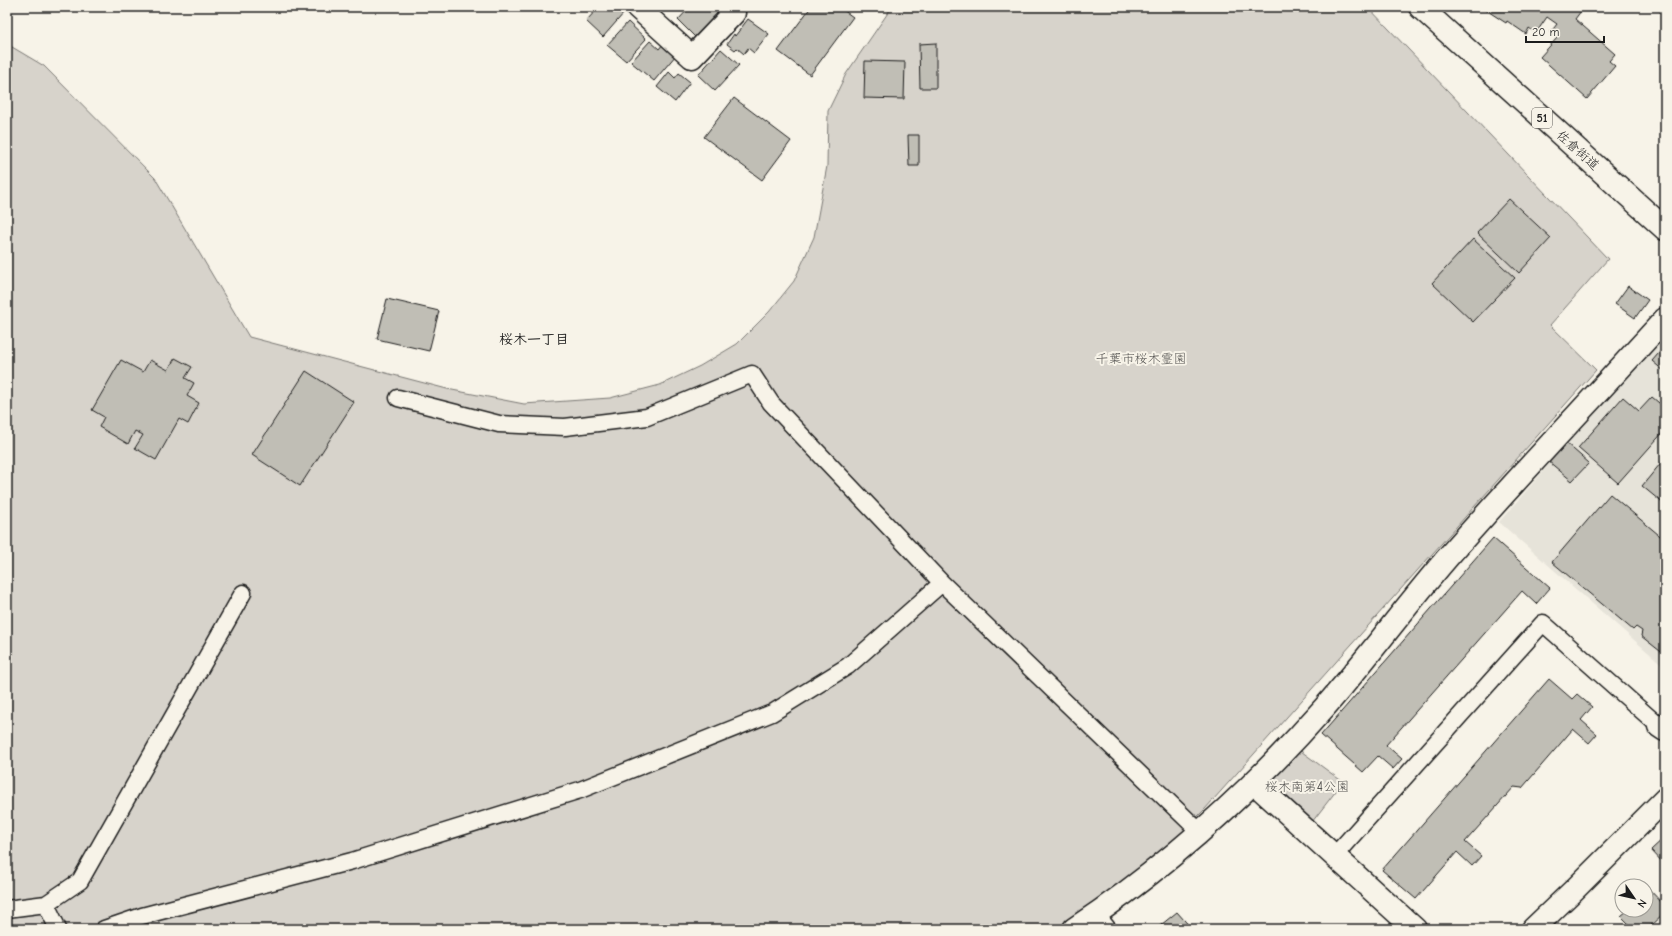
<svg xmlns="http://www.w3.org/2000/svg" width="1672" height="936" font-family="'Comic Neue','Klee One',sans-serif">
<rect width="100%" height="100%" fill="#f7f3e8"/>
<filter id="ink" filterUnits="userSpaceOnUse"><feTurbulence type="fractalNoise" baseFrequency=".025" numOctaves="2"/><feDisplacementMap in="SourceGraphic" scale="8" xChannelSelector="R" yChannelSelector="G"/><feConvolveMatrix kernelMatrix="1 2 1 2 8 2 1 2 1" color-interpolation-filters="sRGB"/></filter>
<g filter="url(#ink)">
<path fill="#e6e3d9" d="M1665,331V667L1499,522Z"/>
<path fill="#d7d3cb" stroke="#7a7874" d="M892,7H1368L1608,259L1550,325L1596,370L1205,809L1145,869L1058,929H7V44L44,66L155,178L249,337L447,389L524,404L610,398L660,385L700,366L737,344L769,312L794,281L814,237L827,166L828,111L846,74Z
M1294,746L1343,782L1312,822L1274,790L1272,776Z"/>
<path fill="#c0beb5" stroke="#1c1c1c" d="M599,7H618L624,13L603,37L586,21Z
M690,7H714L719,12L695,37L678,20Z
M811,7H839L853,17L810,75L778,51Z
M1488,7H1576L1581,11L1575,19L1615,54L1609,61L1615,66L1587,99L1540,57L1557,38L1550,33L1557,24L1547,17L1536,33L1529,28L1526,34L1507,21L1506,23L1486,10Z
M748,19L769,34L754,53L748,48L744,54L737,48L735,50L727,44L734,34L735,36Z
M628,22L646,39L626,61L607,45Z
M650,41L659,49L663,44L676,55L654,81L631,62Z
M936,43V88H920L919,44Z
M721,49L739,65L715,91L698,75Z
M865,61L905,62L904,99L864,98Z
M669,72L675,78L679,73L690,82L675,102L657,87Z
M734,98L791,141L762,180L704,137Z
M908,135H919V166H909Z
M1509,199L1551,238L1519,273L1477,233Z
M1473,239L1515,278L1473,322L1432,283Z
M1628,286L1648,300L1635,318L1615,304Z
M387,299L439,311L429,351L377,339Z
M1665,346V372L1652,361Z
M175,358L192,367L185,378L194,383L187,396L199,403L188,424L179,419L156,460L135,448L143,435L135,431L128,444L99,427L104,417L92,410L121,360L143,372L150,360L168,370Z
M306,371L354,402L300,486L252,455Z
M1623,397L1639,411L1652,397L1665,408V430L1618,483L1578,448Z
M1565,442L1589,463L1572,481L1548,461Z
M1665,458V505L1642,486Z
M1610,494L1665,540V655L1641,636L1642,631L1636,627L1633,630L1552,562Z
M1493,538L1550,588L1536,604L1522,591L1386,745L1402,759L1393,769L1378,756L1363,772L1321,735Z
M1549,679L1572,699L1577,694L1592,707L1581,720L1597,734L1589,743L1573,729L1522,788L1514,787L1465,842L1481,856L1472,866L1457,852L1416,899L1382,870Z
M1665,837V865L1651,850Z
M1646,886L1665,906V912L1648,928L1646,926L1642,929H1634L1621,916L1628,910H1646Z
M1177,912L1192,929H1156Z"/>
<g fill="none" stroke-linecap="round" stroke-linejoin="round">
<defs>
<path id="lane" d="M398,398L499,424L565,427L647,417L752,374L771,403L942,583L1201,833
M1335,855L1543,623L1659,726
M46,904L58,929
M7,909L46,904L80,881L243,593
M1096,914L1108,929
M104,929L142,916L352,861L580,790L772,713L848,666L942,583"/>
<path id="street" d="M637,7L692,57L734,13L728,7
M1659,726L1665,730
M1254,783L1415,929
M1074,929C1167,867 1250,792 1324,708C1369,657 1409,601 1454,550C1523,472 1595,396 1665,319
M1533,929L1576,888L1665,799"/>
<path id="highway" d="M1420,7L1665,229"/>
</defs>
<use href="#lane" stroke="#1c1c1c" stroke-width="19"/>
<use href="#street" stroke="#1c1c1c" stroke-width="25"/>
<use href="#highway" stroke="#1c1c1c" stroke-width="25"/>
<use href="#lane" stroke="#f7f3e8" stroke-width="16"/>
<use href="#street" stroke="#f7f3e8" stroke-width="22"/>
<use href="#highway" stroke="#f7f3e8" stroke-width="22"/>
</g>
</g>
<g text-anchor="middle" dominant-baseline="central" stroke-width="4" stroke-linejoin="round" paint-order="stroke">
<rect fill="#f7f3e8" stroke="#5e5c59" stroke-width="1" x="1532" y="108" width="20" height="20" rx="3"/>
<g font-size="12" font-weight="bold" fill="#1c1c1c">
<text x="1542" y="118">51</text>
</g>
<g font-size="13" fill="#1c1c1c" stroke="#f7f3e8">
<text transform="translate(1578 150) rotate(42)">佐倉街道</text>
</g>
<g font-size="13" fill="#545351" stroke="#f7f3e8">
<text x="1141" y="358">千葉市桜木霊園</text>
<text x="1307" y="786">桜木南第4公園</text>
</g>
<g font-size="14" font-weight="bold" fill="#1c1c1c" stroke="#f7f3e8">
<text x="534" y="339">桜木一丁目</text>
</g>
</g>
<rect width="1672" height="936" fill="none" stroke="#f7f3e8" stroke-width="24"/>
<rect x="12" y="12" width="1648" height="912" fill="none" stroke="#1c1c1c" stroke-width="1.5" filter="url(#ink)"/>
<g transform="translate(1634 898) rotate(124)"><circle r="19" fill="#f7f3e8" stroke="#9f9d96"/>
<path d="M0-3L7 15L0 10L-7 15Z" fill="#1c1c1c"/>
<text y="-6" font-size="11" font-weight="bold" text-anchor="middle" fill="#1c1c1c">N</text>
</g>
<path d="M1526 36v6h78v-6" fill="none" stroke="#1c1c1c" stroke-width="2"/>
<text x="1532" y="36" font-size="12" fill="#1c1c1c" stroke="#f7f3e8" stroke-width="3" paint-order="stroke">20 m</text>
</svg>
